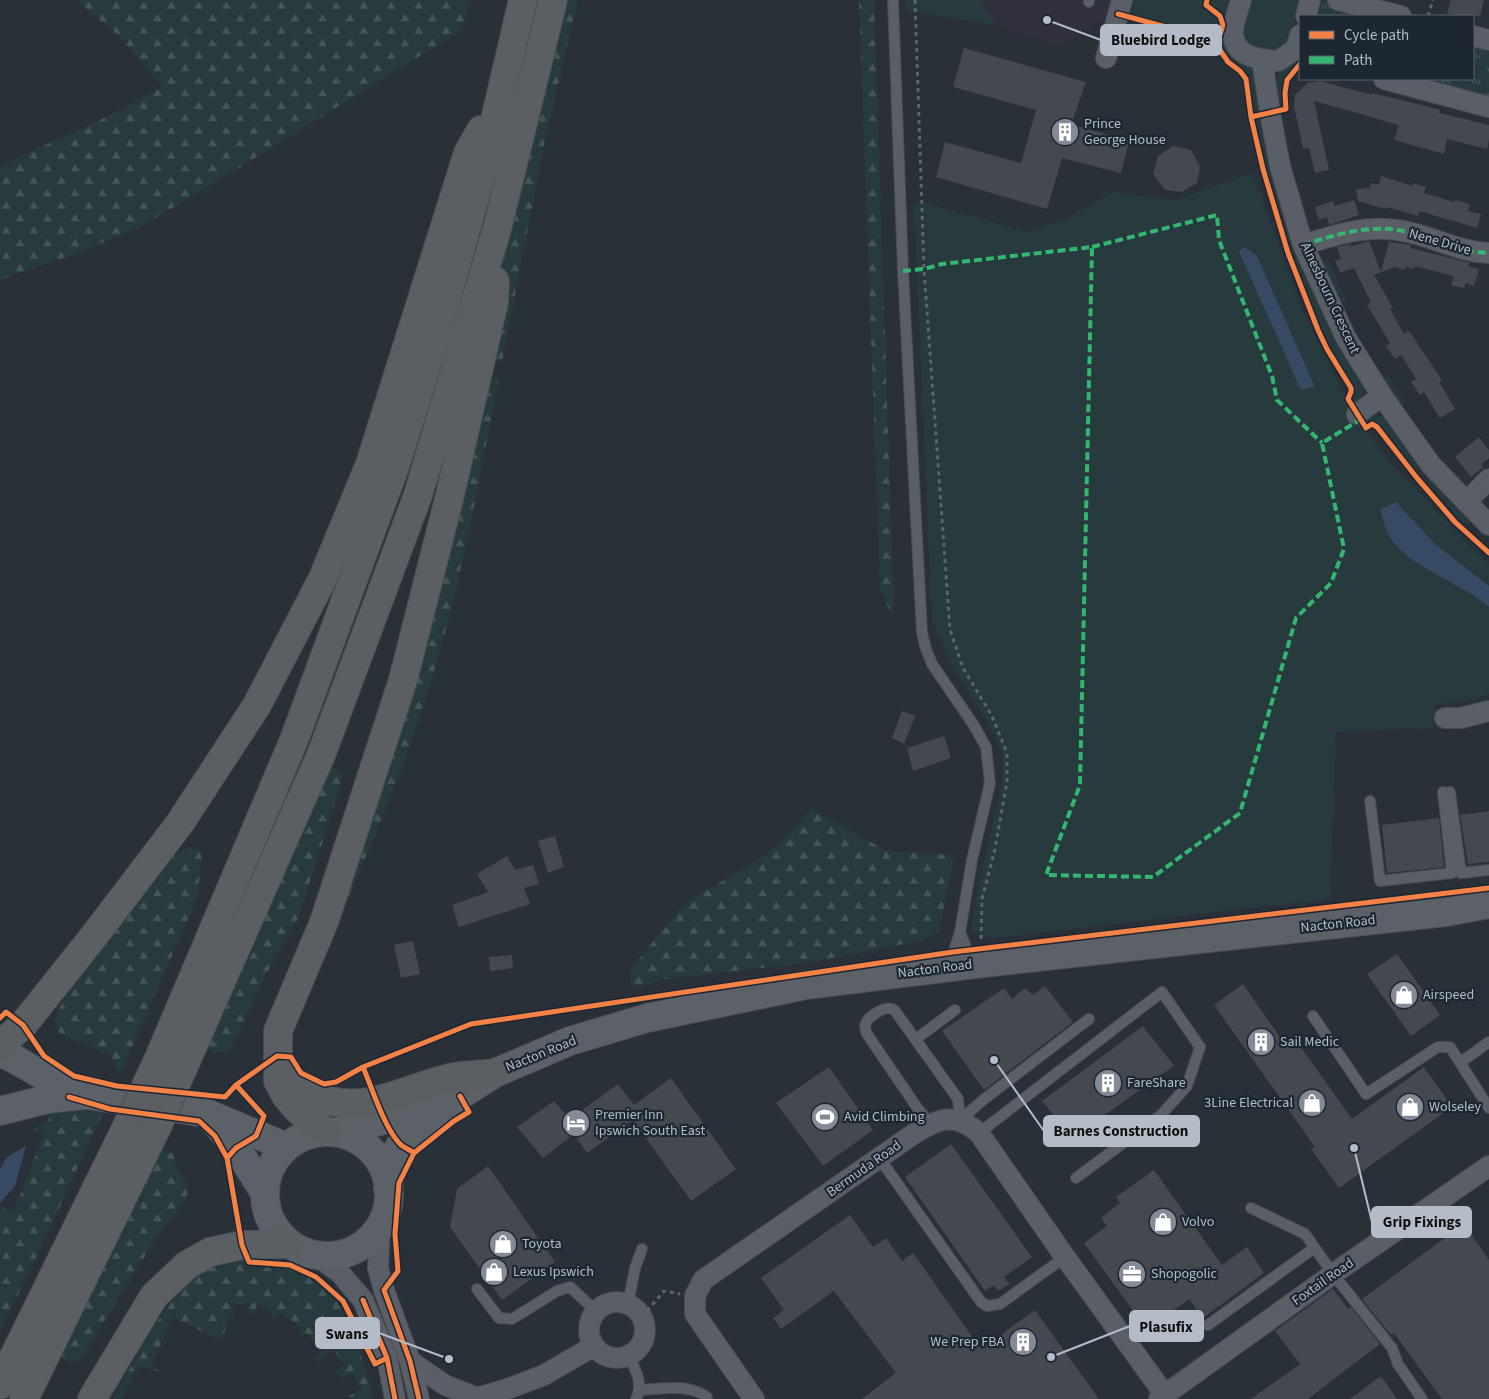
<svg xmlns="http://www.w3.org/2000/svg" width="1489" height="1399" font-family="'Source Sans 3',sans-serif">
<defs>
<pattern id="forest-firs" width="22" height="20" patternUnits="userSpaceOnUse" patternTransform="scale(1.25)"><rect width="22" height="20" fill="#273a3e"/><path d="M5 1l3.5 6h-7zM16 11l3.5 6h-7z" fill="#445559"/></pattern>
<pattern id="park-tufts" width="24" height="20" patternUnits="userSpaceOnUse" patternTransform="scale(1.25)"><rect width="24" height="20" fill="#273a3e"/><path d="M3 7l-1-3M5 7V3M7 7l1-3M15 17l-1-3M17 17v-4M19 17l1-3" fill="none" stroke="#445559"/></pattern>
</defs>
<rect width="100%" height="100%" fill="#2a3038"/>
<path fill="#31303e" d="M982,0H1113L1110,15L1057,47L996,25Z"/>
<path fill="#273a3e" d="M906,0H982L996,25L907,11Z
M1122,0H1241L1232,34L1247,56L1254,73L1261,113L1335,336L1364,387L1361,402L1353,408L1348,399L1351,392V388L1327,349L1318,330L1288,253L1263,169L1251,117L1246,79L1240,71L1228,62L1220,50L1218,41L1118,14Z
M1249,0H1300L1288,43L1281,51L1251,49C1236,32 1244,20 1249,0Z
M1300,43V64L1287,80L1281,104L1275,105C1274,73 1282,67 1300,43Z
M1253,173L1302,309L1353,413L1391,463L1467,543L1489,563V694L1468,701L1436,704L1433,728L1336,732L1330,900L1240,909L988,939L971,931L977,892L1002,782V752L986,719L954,670L932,621L914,205L929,204L1028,232L1064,220L1113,192L1174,200Z
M1327,257L1346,300L1342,303L1324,265Z
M1387,376L1405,403L1400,406L1383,380Z
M1372,416H1381L1387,419C1398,434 1426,459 1417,478L1377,427L1372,424L1366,428L1362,422Z
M1424,477L1439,486L1472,520L1466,526Z"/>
<path fill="url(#forest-firs)" d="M76,0H470L462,30L216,182L140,227L70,256L0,280V166L106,117L162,87L119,36Z
M559,0H578L544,145L502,362L495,361L494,366L489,364L483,370L492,373V377L499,378C482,464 467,552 444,637C414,748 369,854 321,958L488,319Z
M859,0H874L894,615L890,612L880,587Z
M335,768L342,775L341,784L298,919L264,978L231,1049C218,1055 212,1053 200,1046L320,771Z
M811,809L887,851L954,855L939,932L919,941L806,963L665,979L641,987L630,988L632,967L681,908L692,899L761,858L777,846Z
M191,847H196L200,851L202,858L197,898L120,1075L110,1055L74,1040L57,1031L55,1023L56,1017L60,1007L74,982L156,873L177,853Z
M110,1098L39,1252L0,1331V1207L14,1211L44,1134L34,1130L39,1124L47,1123L50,1115L42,1107Z
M161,1147L173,1154L175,1163L188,1187L187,1198L151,1246L80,1361L68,1363L58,1351Z
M257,1257C274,1261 292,1264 308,1272C342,1288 367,1364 373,1399H354L346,1397L362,1390L352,1374L341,1379L336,1371L345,1365L333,1349L318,1363L314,1359L323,1350L306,1333L297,1341L301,1328L282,1313L272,1322L271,1312L258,1304L254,1312L248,1313L250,1304L232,1305L233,1316L228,1319L222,1342L173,1317L151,1367L162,1372L141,1367L135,1371L123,1399H113L150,1331L181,1290V1271L206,1258Z"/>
<path fill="url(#park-tufts)" d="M1310,0H1336L1401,16H1306Z
M1473,36L1489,40V107L1384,79H1473Z"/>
<path fill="#384963" d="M1244,247L1257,256L1315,387L1301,390L1239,252Z
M1396,502L1434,543L1489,586V607C1461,582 1411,569 1390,538C1385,530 1383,518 1380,509Z
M26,1146L15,1186L0,1203V1169L7,1157Z"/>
<path fill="#444950" d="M1451,0H1484L1480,16H1458L1447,13Z
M964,48L1086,82L1071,124L1129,141L1121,173L1062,158L1047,209L936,177L945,142L1021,163L1036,110L953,87Z
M1310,81V83L1320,81L1372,95V93L1418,104L1440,110L1439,113L1489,125V140L1487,149L1447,139L1444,154L1415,146L1394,140L1399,125L1314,101L1329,170L1315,173L1309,148L1303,149L1294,106L1295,96H1294Z
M1173,146L1191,150L1200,167L1197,183L1182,192L1165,190L1153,174L1158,156Z
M1381,176L1413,186V183L1426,187L1424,193L1454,202L1455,200L1470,204L1468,211L1481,214L1477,228L1419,211L1418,216L1387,207L1386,209L1358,201L1356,189L1370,188L1371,183L1379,185Z
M1354,200L1359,215L1329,225L1327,217L1319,220L1315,207L1333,201L1335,206Z
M1369,241L1381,272L1389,242L1411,245L1410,248L1470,263L1468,266L1479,269L1474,286L1466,283L1464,288L1451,285L1454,276L1415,266L1414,269L1405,267V270L1395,267L1374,275L1393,308L1390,309L1404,334L1409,331L1442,380L1439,382L1455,409L1440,418L1424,392L1420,395L1411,382L1416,379L1401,355L1395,359L1386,346L1390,343L1367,305L1371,302L1354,268L1340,273L1335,261L1341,259L1337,247L1350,244L1351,247Z
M1479,437L1489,450V458L1481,465L1483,467L1471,477L1455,457Z
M902,711L915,716L904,744L892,738Z
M944,736L951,758L913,771L907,748Z
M1489,811V862L1468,864L1460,815Z
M1439,818L1444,867L1387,873L1382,825Z
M555,836L564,867L548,873L538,841Z
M507,856L515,870L533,865L539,884L524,888L530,904L459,927L452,905L488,892L477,874Z
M413,941L420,974L401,978L394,945Z
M1397,954L1440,1015L1411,1036L1367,974Z
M512,955L513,968L490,971L489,957Z
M1243,984L1286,1046L1295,1039L1352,1119L1424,1067L1452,1107L1339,1188L1311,1149L1315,1147L1214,1005Z
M1045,986L1073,1022L984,1090L942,1031L1004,988L1012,999L1025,988L1033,995Z
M1143,1026L1174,1066L1072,1138L1042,1101Z
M829,1067L873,1130L823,1166L776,1103Z
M671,1078L736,1169L691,1201L633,1120L587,1153L574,1134L543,1158L517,1127L554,1101L570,1119L618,1084L634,1105Z
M951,1144L1032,1257L1004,1277L1009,1284L998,1291L994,1285L985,1291L905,1177Z
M488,1166L555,1262L502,1300L450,1227L457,1189Z
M1154,1170L1222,1265L1247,1247L1264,1273L1203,1318L1189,1299L1147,1330L1084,1243L1107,1226L1101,1218L1120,1203L1116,1197Z
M850,1215L873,1247L886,1238L902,1261L913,1253L981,1349L1035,1310L1099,1399H862L896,1373L834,1291L781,1329L773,1318L784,1310L761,1278Z
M1464,1224L1489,1260V1399H1442L1394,1333L1391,1335L1362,1299Z
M1333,1289L1348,1309L1351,1307L1380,1344L1308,1399H1251L1300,1364L1275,1331Z
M1381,1376L1397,1399H1350Z"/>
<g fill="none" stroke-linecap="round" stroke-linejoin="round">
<defs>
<path id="service" d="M893,0L903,271L922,633L926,649L932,664L973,724L986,747L990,783L972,860L960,932L949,966
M1089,0V2
M1450,792L1461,873L1489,870
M1370,801L1380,881L1452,873L1443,792
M960,932L967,950L974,963
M1313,1016L1366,1094L1438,1047H1450L1489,1108
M916,1039L955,1010
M1461,1062L1489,1042
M960,1120L983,1100L1089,1019
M931,1124L918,1109L867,1034C866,1032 865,1029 865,1026C866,1017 884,1006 892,1009C895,1010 896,1012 898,1015L958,1099L960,1120
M979,1133L1162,992L1200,1047L1187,1086L1161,1115L1076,1178
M880,1159L981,1302L987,1306L1000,1304L1065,1257
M1251,1208L1305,1234L1333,1274L1392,1348L1398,1364L1422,1399
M477,1289L499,1318L512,1319L557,1291L570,1287L596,1311
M628,1304L635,1268L642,1249
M1208,1325L1314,1248
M629,1355C635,1370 644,1384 636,1399
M640,1390C663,1389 688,1383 707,1397"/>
<path id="minor" d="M1241,0C1239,8 1232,26 1233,34C1235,58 1260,59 1278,61L1296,49L1300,35
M1338,0L1401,16
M1306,16L1310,0
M1473,36L1489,40
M1106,58L1122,0
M1262,59L1270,113L1280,166L1303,245L1346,338L1382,396L1431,465L1489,525
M1384,79L1489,107
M1303,245C1337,234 1372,223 1408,232C1436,238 1460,252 1489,253
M1357,414L1382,396
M1466,502L1489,479
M1445,718H1461L1489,711
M380,1224L378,1268L384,1290L410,1361L419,1399
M314,1254L340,1273L363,1300L387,1358L395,1399
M589 1330a28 28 0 1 1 56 0a28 28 0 1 1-56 0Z
M410,1361L445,1385L475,1397
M473,1399L510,1388L544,1375L594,1346
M754,1399L695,1314V1296L703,1280L915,1133C940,1118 955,1112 979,1133L1065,1257L1165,1395
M1159,1399L1333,1274L1489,1166"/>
<path id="primary" d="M0,1053L11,1057L49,1079L87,1095L206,1113L286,1147
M0,1111L48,1099L83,1095
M213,1120C234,1142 249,1168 265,1193
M336,1132L441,1106
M265 1194a62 62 0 1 1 124 0a62 62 0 1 1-124 0Z
M388,1189L393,1158L401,1144L445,1105L495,1073L570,1041L647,1018L806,985L975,964L1446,912L1489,904"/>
<path id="trunk" d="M0,1045L23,1025L94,936L180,823L257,705L323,578L370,464L468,153L481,130
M159,1058L294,740L394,469L436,336L487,154L523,0
M282,1066C293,1084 306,1094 326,1100C371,1112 407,1088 449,1078C464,1075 480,1075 495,1073
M183,1068L321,755L418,495L497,229L553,0
M326,1132L297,1109L286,1096L278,1081V1031L324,922L403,680L450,495L494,302L495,281
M0,1385L129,1122
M24,1399L157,1127
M92,1399L154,1296L187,1265L210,1252L242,1245L290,1244"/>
</defs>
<use href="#service" stroke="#484c53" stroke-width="12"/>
<use href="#minor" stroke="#484c53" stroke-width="22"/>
<use href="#primary" stroke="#484c55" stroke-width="30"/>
<use href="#trunk" stroke="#474c53" stroke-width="30"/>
<path stroke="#5d636a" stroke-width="3" stroke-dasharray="4 4" stroke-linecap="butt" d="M915,0L924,269L950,630L963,668L992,716L1007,753V781L995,849L982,899L981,942
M1428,16L1433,0
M642,1317L664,1291L680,1294"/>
<use href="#service" stroke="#5a5e66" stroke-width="10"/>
<use href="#minor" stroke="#5a5e66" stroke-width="20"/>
<use href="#primary" stroke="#5c6168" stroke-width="28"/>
<use href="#trunk" stroke="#5b5f64" stroke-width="28"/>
<defs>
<path id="trunk-bridge" d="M129,1122L159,1058
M157,1127L183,1068"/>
</defs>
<use href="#trunk-bridge" stroke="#474c53" stroke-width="30" stroke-linecap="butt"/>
<use href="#trunk-bridge" stroke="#5b5f64" stroke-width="28"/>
<path stroke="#33b770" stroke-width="4" stroke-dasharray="8 4" stroke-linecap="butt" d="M1303,245C1337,234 1372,223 1408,232C1436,238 1460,252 1489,253
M1092,247L1217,215L1219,240L1272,376L1277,400L1322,443
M903,271L924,269L942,264L1092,247L1080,785L1046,875L1153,877L1240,813L1296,618L1331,583L1344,549L1322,443L1361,419"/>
<defs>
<path id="cycleway" d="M1207,0L1206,5L1220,16L1223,25L1218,41L1220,50L1228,62L1240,71L1246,79L1251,117L1263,169L1288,253L1318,330L1327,349L1351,388V392L1348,399L1366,428L1372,424L1377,427L1417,478L1455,522L1489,553
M1118,14L1218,41
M1251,117L1286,109L1285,93L1287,80L1300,64
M0,1018L6,1012L23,1025L44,1056L74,1076L117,1086L225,1097L236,1085L277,1056L291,1057L301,1073L324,1084L336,1082L363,1067L471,1024L953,952L1489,888
M363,1067C372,1088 385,1130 401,1145C405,1148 410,1150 414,1153
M69,1097L110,1109L199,1121L215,1136L227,1158L242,1245L249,1262L290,1265L316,1277L343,1301L375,1364L387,1358
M227,1158L236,1148L256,1136L264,1116L236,1085
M363,1300L387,1358L395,1399
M419,1399L410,1361L384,1290L398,1271L395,1234L399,1183L414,1153L454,1121L469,1112L460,1096"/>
</defs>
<use href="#cycleway" stroke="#1d2633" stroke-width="8"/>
<use href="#cycleway" stroke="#f48246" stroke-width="5"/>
</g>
<defs>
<symbol id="building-disc" viewBox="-11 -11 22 22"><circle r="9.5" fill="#848b96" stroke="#1d2633"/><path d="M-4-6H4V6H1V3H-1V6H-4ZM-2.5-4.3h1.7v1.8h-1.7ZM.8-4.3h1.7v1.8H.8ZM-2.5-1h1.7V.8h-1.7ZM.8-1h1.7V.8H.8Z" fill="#fff"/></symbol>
<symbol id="shop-disc" viewBox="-11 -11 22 22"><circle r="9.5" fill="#848b96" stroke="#1d2633"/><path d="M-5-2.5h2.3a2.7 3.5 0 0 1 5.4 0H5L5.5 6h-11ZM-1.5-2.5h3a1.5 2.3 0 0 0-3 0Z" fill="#fff"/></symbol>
<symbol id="stadium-disc" viewBox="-11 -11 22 22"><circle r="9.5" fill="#848b96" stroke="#1d2633"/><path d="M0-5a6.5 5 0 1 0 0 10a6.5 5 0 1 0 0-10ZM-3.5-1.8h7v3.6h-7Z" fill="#fff"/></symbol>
<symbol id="hotel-disc" viewBox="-11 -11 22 22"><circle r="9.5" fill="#848b96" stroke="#1d2633"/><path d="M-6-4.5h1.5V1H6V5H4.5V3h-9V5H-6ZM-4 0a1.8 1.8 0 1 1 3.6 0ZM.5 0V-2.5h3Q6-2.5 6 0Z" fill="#fff"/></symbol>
<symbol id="office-disc" viewBox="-11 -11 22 22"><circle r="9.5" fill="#848b96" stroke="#1d2633"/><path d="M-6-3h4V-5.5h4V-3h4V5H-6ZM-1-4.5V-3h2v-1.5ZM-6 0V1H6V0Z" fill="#fff"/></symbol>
</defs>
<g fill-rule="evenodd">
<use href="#building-disc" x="1049" y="116" width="32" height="32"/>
<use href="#shop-disc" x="1388" y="979" width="32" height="32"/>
<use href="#building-disc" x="1245" y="1026" width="32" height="32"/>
<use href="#building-disc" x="1092" y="1067" width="32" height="32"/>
<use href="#shop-disc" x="1296" y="1087" width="32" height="32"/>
<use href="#shop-disc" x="1394" y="1091" width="32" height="32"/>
<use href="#stadium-disc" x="809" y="1101" width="32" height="32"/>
<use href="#hotel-disc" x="560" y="1107" width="32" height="32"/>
<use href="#shop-disc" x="1147" y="1206" width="32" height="32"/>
<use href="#shop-disc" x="487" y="1228" width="32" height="32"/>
<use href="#shop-disc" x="478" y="1256" width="32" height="32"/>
<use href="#office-disc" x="1116" y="1258" width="32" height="32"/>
<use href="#building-disc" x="1007" y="1326" width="32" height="32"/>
</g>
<g text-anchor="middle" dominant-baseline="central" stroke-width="4.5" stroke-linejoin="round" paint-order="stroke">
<g font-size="14" fill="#b4bcc9" stroke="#1d2633" text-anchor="start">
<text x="1084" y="124">Prince<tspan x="1084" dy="16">George House</tspan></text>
<text x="1423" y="995">Airspeed</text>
<text x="1280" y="1042">Sail Medic</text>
<text x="1127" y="1083">FareShare</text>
<text x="1293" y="1103" text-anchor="end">3Line Electrical</text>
<text x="1429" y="1107">Wolseley</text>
<text x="595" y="1115">Premier Inn<tspan x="595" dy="16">Ipswich South East</tspan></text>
<text x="844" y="1117">Avid Climbing</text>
<text x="1182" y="1222">Volvo</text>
<text x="522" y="1244">Toyota</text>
<text x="513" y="1272">Lexus Ipswich</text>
<text x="1151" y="1274">Shopogolic</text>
<text x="1004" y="1342" text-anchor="end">We Prep FBA</text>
</g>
<g font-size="14" fill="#b4bcc9" stroke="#1d2633">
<text transform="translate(1440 242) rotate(16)">Nene Drive</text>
<text transform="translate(1330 298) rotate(65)">Alnesbourn Crescent</text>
<text transform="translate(1338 924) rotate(-6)">Nacton Road</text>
<text transform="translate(935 969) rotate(-7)">Nacton Road</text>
<text transform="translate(541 1054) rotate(-22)">Nacton Road</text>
<text transform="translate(864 1169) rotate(-35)">Bermuda Road</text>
<text transform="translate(1323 1282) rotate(-35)">Foxtail Road</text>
</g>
</g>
<path fill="none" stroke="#b4bcc9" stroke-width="2" d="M1047 20L1101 40M994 1060L1044 1131M1354 1148L1372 1222M1051 1357L1130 1326M449 1359L379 1333"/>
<g fill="#b4bcc9" stroke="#1d2633" stroke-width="2">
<circle cx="1047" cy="20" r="5"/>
<circle cx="994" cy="1060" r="5"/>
<circle cx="1354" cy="1148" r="5"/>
<circle cx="1051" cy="1357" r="5"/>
<circle cx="449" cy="1359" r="5"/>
</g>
<g fill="#b4bcc9" stroke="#b4bcc9" stroke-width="2">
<rect x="1101" y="25" width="120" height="30" rx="5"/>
<rect x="1044" y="1116" width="155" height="30" rx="5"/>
<rect x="1372" y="1207" width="99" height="30" rx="5"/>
<rect x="1130" y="1311" width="73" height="30" rx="5"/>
<rect x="316" y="1318" width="63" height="30" rx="5"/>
</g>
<g font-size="15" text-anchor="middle" font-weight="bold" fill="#111">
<text x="1161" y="45">Bluebird Lodge</text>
<text x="1121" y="1136">Barnes Construction</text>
<text x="1422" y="1227">Grip Fixings</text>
<text x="1166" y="1332">Plasufix</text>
<text x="347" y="1339">Swans</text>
</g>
<rect x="1299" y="15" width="175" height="65" fill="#1d2633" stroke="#59626f"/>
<rect x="1309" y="31" width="25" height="8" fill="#f48246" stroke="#59626f"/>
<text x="1344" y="40" font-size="15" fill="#b4bcc9">Cycle path</text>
<rect x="1309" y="56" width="25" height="8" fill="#33b770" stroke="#59626f"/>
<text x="1344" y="65" font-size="15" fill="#b4bcc9">Path</text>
</svg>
